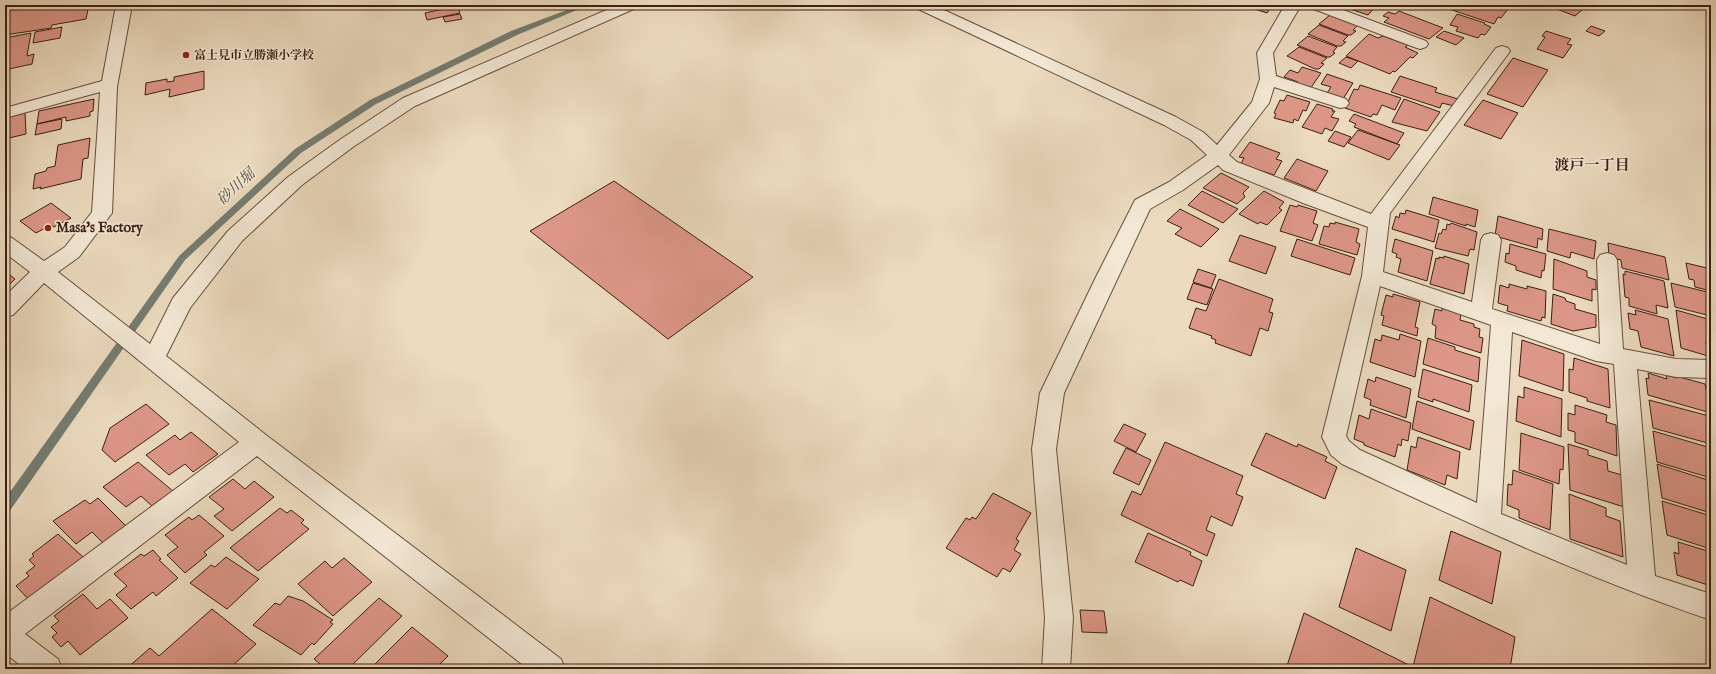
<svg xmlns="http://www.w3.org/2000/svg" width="1716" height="674" font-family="'IM FELL English','Noto Serif JP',serif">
<rect width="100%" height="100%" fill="#ecdbbf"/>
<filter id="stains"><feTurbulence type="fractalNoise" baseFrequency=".005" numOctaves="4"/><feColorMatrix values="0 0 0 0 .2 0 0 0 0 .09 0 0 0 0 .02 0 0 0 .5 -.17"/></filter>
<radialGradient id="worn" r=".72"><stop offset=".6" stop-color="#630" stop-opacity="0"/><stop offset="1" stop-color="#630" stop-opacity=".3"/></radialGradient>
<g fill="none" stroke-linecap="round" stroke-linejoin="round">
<path fill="#747d72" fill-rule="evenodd" d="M580,5H589L517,35L376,104L301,153L185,260L9,512L5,513V499L179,256L295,149L370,100L511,31Z"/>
</g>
<path fill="#dd9788" stroke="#3c1f13" d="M37,5H89L86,19L52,25L51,28L5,35V11Z
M1243,5H1257L1270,9L1267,13Z
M1349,5H1377L1368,15L1347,8Z
M1456,5H1511L1501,18L1498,17L1494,24L1452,10Z
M1558,5H1588L1575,16L1554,8Z
M457,6L460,13L427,20L425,13Z
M1399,11L1443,28L1429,39L1384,22L1389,18L1383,16L1388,12L1395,14Z
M460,14L462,19L445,22L443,17Z
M1457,14L1485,23L1484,24L1491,27L1485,35L1481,34L1478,38L1456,31L1458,27L1450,25Z
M1330,15L1358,25L1353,30L1356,31L1351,35H1348L1319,24Z
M1319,25L1348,36L1343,41L1346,42L1341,46H1337L1308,34Z
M1591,26L1605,31L1599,36L1586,31Z
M62,27L60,38L33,43L35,32Z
M1444,31L1464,38L1456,45L1436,37Z
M1546,31L1571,39L1567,44L1572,45L1563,58L1537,49L1545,37L1542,36Z
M31,33L27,56L34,54L32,64L9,69L8,71L5,72V38Z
M1369,34L1378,38L1383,36L1408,45L1405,47L1418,53L1413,58L1410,57L1395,72L1393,71L1390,74L1346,56Z
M1308,36L1337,47L1333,52L1335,53L1330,57H1327L1297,45Z
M1299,47L1327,58L1321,63L1324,64L1319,69H1315L1287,56Z
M1346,57L1358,61L1351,68L1339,63Z
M1513,58L1548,70L1523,107L1487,94Z
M1302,67L1321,73L1310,89L1296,85L1298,82L1284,77L1290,70L1298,73Z
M204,71V89L169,97L170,89L145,95L146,83L167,79V82L174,81V77Z
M1327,74L1353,83L1343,99L1327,93L1331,87L1321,84Z
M1400,76L1437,88L1435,92L1458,99L1454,106L1442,103L1440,108L1391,92Z
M1360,85L1401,98L1395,110L1382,105L1377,115L1373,114L1371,117L1345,108L1354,89L1358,90Z
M1287,95L1310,102L1306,111L1303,110L1298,121L1294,119L1293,123L1274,118L1276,114L1274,113L1280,100L1284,101Z
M94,99L93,111L90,112V116L66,121V117L37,124L39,111Z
M1404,99L1440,112L1427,131L1392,122Z
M1483,100L1518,113L1501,139L1464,125Z
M1317,104L1333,109L1332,111H1335L1331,117L1339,119L1332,131L1325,128L1322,134L1302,127Z
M25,113L26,134L5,139V118Z
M1354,114L1404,133L1397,144L1354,127L1356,124L1349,121Z
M62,119L61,129L35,135L37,124Z
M1358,130L1400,145L1389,160L1348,143Z
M1335,131L1351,137L1344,147L1328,141Z
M90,138L88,158L83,159L81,179L40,189L41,187L33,189L35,174L46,171L47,168L55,166L58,145Z
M1250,142L1280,153L1276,159L1282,161L1274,175L1241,164L1244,158L1239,157Z
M1297,159L1328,171L1316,191L1284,178Z
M1221,173L1249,187L1243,193L1245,197L1237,204L1203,188Z
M614,181L753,277L668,339L530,231Z
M1202,191L1238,209L1223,223L1188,205Z
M1264,191L1284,202L1279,208L1282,210L1267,225L1260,222L1258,224L1239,214Z
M1433,197L1478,210L1475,227L1466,224V226L1429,214Z
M51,203L71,218L54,227L51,225L36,233L20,221Z
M1290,205L1297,207L1298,205L1317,211L1313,223L1318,225L1312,241L1280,231Z
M1180,209L1219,229L1201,247L1175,234L1182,228L1167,221Z
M1406,210L1439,220L1434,242L1392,229L1396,216L1399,218L1400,213L1405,214Z
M1498,216L1543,229L1542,240L1538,238L1537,248L1495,236Z
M1335,222L1359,229L1356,242L1360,244L1357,255L1319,244L1324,226L1329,227L1330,223L1335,224Z
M1451,223L1477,232L1474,250L1470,249L1468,256L1435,248L1439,233L1441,234L1443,229L1446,230L1447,224L1450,225Z
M1549,229L1596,241L1594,259L1571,252L1570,258L1547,251Z
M1240,235L1276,247L1266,274L1229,261Z
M1297,239L1355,258L1350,275L1291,256Z
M1395,239L1433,251L1427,281L1398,272L1401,259L1396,257L1397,254L1392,252Z
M1608,243L1665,257L1669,280L1622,268L1621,260L1609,257Z
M1510,244L1546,254L1544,271L1542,270L1541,278L1516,270V266L1505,262L1506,253L1509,254Z
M1444,256L1469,264L1464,294L1430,284L1436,258L1439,259V257L1444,258Z
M1554,259L1587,271V277L1596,280V290L1592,289V301L1553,289Z
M1686,263L1711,269V291L1695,287L1694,280L1689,279Z
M1198,269L1216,275L1211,288L1193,282Z
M5,271L15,279L5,289Z
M1625,271L1664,281L1668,308L1656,305L1657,314L1629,306V298L1625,297L1623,274L1625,275Z
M1219,279L1273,299L1269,312L1273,313L1268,331L1260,328L1251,356L1215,343L1216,340L1211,338L1212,336L1189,328L1196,308L1206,311Z
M1193,283L1213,289L1207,305L1187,299Z
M1671,283L1711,293V316L1675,307Z
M1509,284L1527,289V286L1546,291L1545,318L1542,317L1541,321L1507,311L1508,306L1498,303L1500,285L1509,288Z
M1393,294L1420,302L1415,327L1418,328L1417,336L1382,325L1384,316L1381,315L1386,295L1393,297Z
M1553,294L1565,298L1566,301L1575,304V309L1596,315V327L1573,331L1551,324Z
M1442,308L1461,314L1460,320L1474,324V327L1480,329L1479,337L1483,338L1481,353L1435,338L1436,326L1432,324L1435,309L1442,311Z
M1635,310L1668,319L1674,356L1641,347L1638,331L1630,329L1628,313L1636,315Z
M1676,310L1711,320V343L1706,342L1708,356L1681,348Z
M1400,334L1421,341L1415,377L1370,362L1375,339L1381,341L1382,335L1399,340Z
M1428,338L1455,347V350L1480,358L1478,382L1423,364Z
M1522,340L1564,354L1563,391L1519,376Z
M1574,358L1608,369L1610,408L1587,401V398L1569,392V369L1573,370Z
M1423,369L1472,385L1469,412L1433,399V402L1418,397Z
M1648,373L1667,379L1666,375L1677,378L1676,376L1705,384L1707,394L1711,396V413L1648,395L1646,378L1649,379Z
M1376,377L1411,389L1406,418L1370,405L1371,400L1364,397L1368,379L1375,382Z
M1524,387L1562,399L1561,437L1516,421L1518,396L1524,398Z
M1649,400L1709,416L1711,444L1653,428Z
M1417,401L1474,421L1470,450L1412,429Z
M146,404L169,424L115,462L102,450L110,428Z
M1575,405L1607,415L1606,422L1616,425L1617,456L1575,442V432L1568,430V413L1575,415Z
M1371,409L1411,423L1408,441L1402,439L1401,446L1398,444L1395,457L1364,445V443L1354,439L1359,415L1369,419Z
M1124,424L1146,434L1136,452L1114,441Z
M1653,431L1711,448V478L1657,462Z
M191,432L218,454L193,472L185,464L169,475L146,455L175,435L180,440Z
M1266,433L1297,447L1298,444L1327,457L1325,461L1337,467L1325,499L1251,465Z
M1521,433L1564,447L1563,470L1560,469L1559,484L1519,470Z
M1418,437L1460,452L1457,479L1447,475L1445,485L1407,470L1411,446L1416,448Z
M1165,442L1243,476L1236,494L1243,497L1232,526L1211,516L1206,530L1215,534L1207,556L1121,515L1132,491L1141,495Z
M1568,444L1588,450V455L1607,461L1608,471L1622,475L1624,507L1570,490Z
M1126,448L1151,460L1139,485L1113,473Z
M138,462L173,491L152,506L141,496L126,507L103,487Z
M1657,464L1711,481V513L1662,498Z
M1513,470L1553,484L1550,530L1519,518V510L1507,505L1508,484L1512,485Z
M233,479L245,489L254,481L274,497L232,531L214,516L224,509L209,497Z
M993,493L1031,513L1016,539L1019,541L1014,550L1021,554L1010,572L1003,568L997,577L946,548L966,518L970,520L972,517L976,519Z
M1569,494L1606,508V516L1620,521L1623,557L1570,539Z
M98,498L126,526L103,543L92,532L76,544L53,521L85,500L90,504Z
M1662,501L1711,516V549L1667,535Z
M280,508L287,513L291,510L304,520L301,523L309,529L258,571L230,548Z
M199,515L224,536L204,552L207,555L185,573L167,555L178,547L165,535L189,517L192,520Z
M1451,531L1501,552L1492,604L1439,580Z
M1148,533L1191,552L1190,555L1202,561L1193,586L1180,580L1178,582L1135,562Z
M58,534L84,558L32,603L16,586L29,576L26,573L35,566L29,560L34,556L32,554Z
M1678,542L1711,552V586L1677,575L1674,552L1679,554Z
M1356,548L1406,570L1391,631L1339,607Z
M153,550L161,559L159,560L178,578L156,596L153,592L131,609L116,595L127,586L114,574L141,554L144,556Z
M226,557L259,579L227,609L190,583L211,565L215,567Z
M344,558L372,582L333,616L298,584L325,561L332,568Z
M83,594L97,609L110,599L128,618L80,655L68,641L61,647L52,637L57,633L51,627L59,621L54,616Z
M288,596L303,601L333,620L330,622L333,624L314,645L312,643L301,655L253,625L275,603L280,605Z
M1430,597L1515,637L1510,669H1286L1304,613L1413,667Z
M379,598L402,616L348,669H326L314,659Z
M212,609L256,644L229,669H126L150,648L159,656Z
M1080,610L1104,611L1107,633L1082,632Z
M412,627L448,656L435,669L429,666L426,669H370Z
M1709,640L1711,641V669H1710Z"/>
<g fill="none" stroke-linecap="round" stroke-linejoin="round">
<defs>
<path id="minor" d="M116,5H132L117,87L112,213L79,257L58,272L150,344L173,298L228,231L288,177L341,139L403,98L618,5H639L636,8L415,106L353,147L302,185L242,241L190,308L166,356L266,435L561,659L565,669H528L257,456L25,634L58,659L62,669H25L5,653V615L239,442L44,283L13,315L5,317V296L30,272L5,253V236L12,238L44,261L65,247L92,212L100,92L5,118V108L102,81Z
M913,5H933L1176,117L1203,132L1217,145L1252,102L1260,79L1257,53L1285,5H1301L1273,53L1276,76L1346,99L1349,103L1346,107L1340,108L1274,87L1269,103L1229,155L1237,162L1371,214L1496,48L1502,46L1508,48L1510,51L1508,54L1390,213L1383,272L1472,302L1481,240L1484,235L1491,233L1498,235L1501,240L1492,309L1600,344L1597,260L1600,255L1607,253L1614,255L1617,260L1623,349L1676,359L1711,360V378L1676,377L1637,369L1655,576L1711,594V620C1584,577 1463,521 1342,464L1331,455L1322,437L1362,276L1368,227L1303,203L1223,170L1218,165L1183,190L1150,209L1064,393L1056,449L1073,618L1070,669H1042L1045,618L1032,449L1040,393L1096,277L1135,200L1169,182L1207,155L1191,140L1164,125L916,8ZM1380,286L1491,325L1477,503L1360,450L1349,441L1346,436ZM1512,332L1596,361L1614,364L1627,565L1501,514Z
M1308,5H1330L1426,41L1428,44L1426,47L1420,49L1414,47L1311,8Z"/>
</defs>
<use href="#minor" stroke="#684e3e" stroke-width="2"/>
<use href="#minor" fill="#f3e8d5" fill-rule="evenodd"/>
</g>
<g fill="#8f2418" stroke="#f3e8d5" stroke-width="1.5">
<circle cx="186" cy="55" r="4"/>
<circle cx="48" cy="228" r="4"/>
</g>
<g text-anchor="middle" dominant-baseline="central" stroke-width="3" stroke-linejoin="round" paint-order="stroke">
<g font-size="12" font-weight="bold" fill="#3c1f13" stroke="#f3e8d5" text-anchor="start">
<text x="194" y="55">富士見市立勝瀬小学校</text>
</g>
<g font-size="14" font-weight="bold" fill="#3c1f13" stroke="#f3e8d5" text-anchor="start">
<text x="56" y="228">Masa's Factory</text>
</g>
<g font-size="15" font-weight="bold" fill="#3c1f13" stroke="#f3e8d5">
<text x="1592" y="165">渡戸一丁目</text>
</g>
<g font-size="15" font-style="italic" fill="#584e43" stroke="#f3e8d5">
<text transform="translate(236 187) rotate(-43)">砂川堀</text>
</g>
</g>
<rect width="1716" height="674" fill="none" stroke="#ecdbbf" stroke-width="20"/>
<rect x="6" y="6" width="1704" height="662" fill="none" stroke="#3c1f13" stroke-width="2"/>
<rect x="10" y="10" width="1696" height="654" fill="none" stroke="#3c1f13"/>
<rect width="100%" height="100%" filter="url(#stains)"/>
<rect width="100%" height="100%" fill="url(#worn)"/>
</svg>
